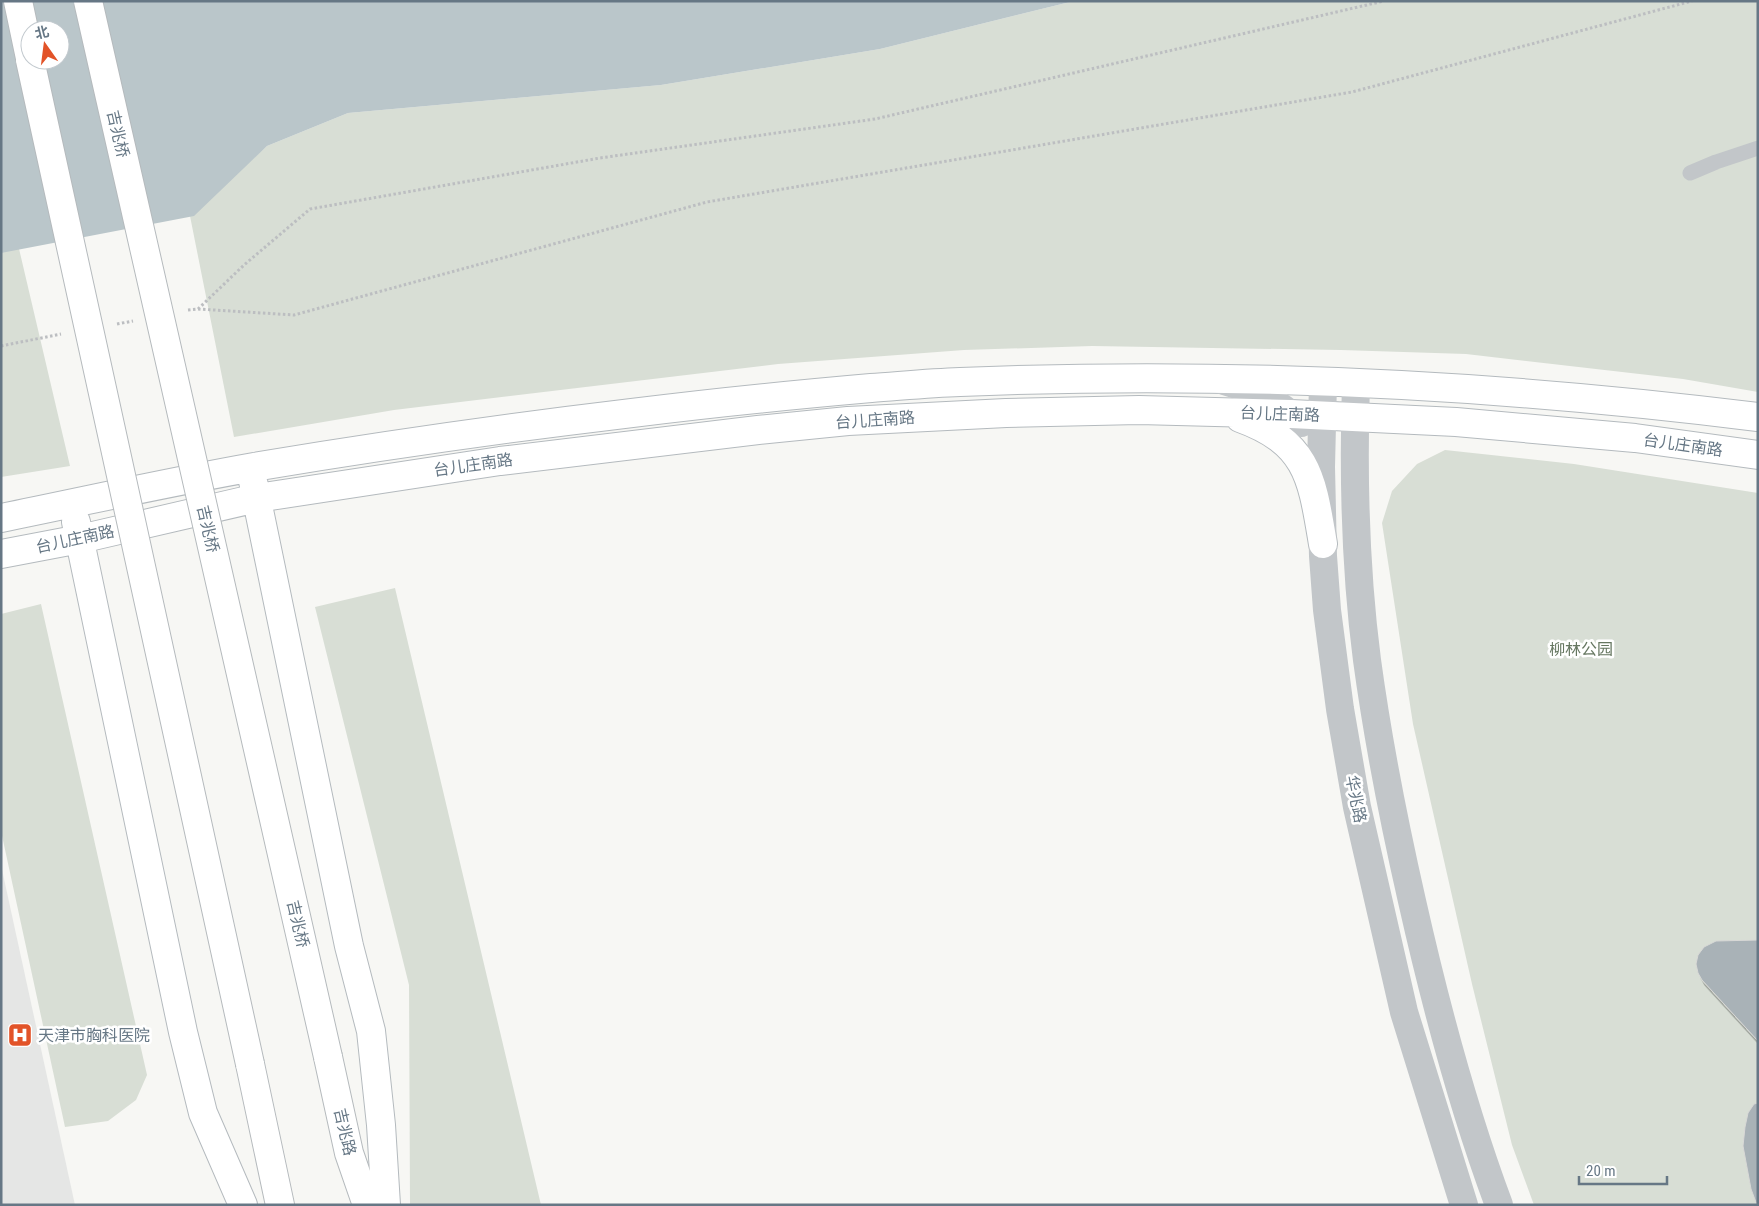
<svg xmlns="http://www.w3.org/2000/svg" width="1759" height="1206" font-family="'Roboto Condensed','Noto Sans SC',sans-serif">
<defs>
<filter id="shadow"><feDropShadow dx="3" dy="5.5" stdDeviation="0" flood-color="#0004"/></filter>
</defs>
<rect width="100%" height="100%" fill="#f7f7f4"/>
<path fill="#e5e6e5" d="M1,865L75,1205H1Z"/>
<path fill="#d8ded5" d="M1074,1H1758V392L1683,379L1466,354L1341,350L1092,346L964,350L778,364L394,410L234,437L190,216L267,146L348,113L661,85L880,49Z
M1,172L70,466L1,477Z
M1445,450L1574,464L1758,493V1205H1534L1512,1145L1472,984L1413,724L1382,523L1392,491L1417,464Z
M395,588L541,1205H410L409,985L315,607Z
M41,604L147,1075L136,1100L108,1121L65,1127L1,831V614Z"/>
<path fill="#bac6ca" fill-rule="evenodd" d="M1,1H1074L880,49L661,85L348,113L267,146L194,216L1,253ZM30,30H60V60H30Z"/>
<path fill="#a9b2b7" stroke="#d8d8d6" filter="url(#shadow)" d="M1758,940V1041L1702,980L1698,973L1696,964L1698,955L1704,947L1716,941Z
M1758,1103V1205H1757L1751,1189L1743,1146L1745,1127L1748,1113L1754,1104Z"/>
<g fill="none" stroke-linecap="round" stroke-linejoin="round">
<defs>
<path id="secondary" d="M1240,418C1309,443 1312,479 1323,544
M253,481L349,946L371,1031L381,1125L386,1205
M1,518C85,501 169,482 254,467C380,446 506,428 632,413C712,403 791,395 871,388C900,386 930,383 960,382C1226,371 1493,384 1758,417
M76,522L183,1032L203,1113L243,1205
M1,554L80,539L257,498L500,461L758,430L848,421L1006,413L1139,410L1291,414L1456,422L1635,438L1758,455"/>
<path id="primary" d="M18,1L30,58
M328,1057L349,1153L367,1205
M250,1064L280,1205"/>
</defs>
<use href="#secondary" stroke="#b4babe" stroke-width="30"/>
<use href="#primary" stroke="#b5babd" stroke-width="30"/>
<path stroke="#bcbec1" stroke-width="3" stroke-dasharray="2.5 2.5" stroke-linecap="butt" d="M198,309L294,315L707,202L1352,92L1692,1
M188,310L198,309L244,265L310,209L600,158L875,119L1384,1
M117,324L133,321
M1,346L61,334"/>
<path stroke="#c2c6c9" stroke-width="15" d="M1690,173L1716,162L1758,148"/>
<path stroke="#c2c6c9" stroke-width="28" d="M1224,381C1254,389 1278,402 1301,423
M1323,382L1321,467L1323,556L1327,610L1340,709L1357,807L1404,1012L1464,1205
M1356,383C1353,475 1355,568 1367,660C1378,741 1394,822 1412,901C1435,1003 1462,1106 1499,1205"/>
<use href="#secondary" stroke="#fff" stroke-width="28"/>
<use href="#primary" stroke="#fff" stroke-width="28"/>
<defs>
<path id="primary-bridge" d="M88,1L328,1057
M30,60L250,1064"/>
</defs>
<use href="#primary-bridge" stroke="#b5babd" stroke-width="30" stroke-linecap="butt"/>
<use href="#primary-bridge" stroke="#fff" stroke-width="28"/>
</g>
<defs>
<symbol id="hospital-square" viewBox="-11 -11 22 22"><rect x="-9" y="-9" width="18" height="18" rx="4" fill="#e25328" stroke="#fff"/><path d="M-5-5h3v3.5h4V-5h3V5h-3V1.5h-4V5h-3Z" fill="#fff"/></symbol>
</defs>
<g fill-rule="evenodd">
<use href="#hospital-square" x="6" y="1021" width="28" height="28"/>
</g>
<g text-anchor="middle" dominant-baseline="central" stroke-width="5" stroke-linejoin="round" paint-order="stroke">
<g font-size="16" fill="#667785" stroke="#fff">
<text transform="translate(118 134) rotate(77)">吉兆桥</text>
<text transform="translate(1280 414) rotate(2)">台儿庄南路</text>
<text transform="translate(875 420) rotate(-4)">台儿庄南路</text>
<text transform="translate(1683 445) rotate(8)">台儿庄南路</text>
<text transform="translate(473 465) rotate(-8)">台儿庄南路</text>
<text transform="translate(208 529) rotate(77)">吉兆桥</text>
<text transform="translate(75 539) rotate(-12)">台儿庄南路</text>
<text transform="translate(1356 799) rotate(79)">华兆路</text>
<text transform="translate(298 924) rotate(77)">吉兆桥</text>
<text transform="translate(345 1132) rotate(77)">吉兆路</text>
</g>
<g font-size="16" fill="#667761" stroke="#fff">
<text x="1581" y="649">柳林公园</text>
</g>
<g font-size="16" fill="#667785" stroke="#fff" text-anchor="start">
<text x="38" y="1035">天津市胸科医院</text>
</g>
</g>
<rect width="1759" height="1206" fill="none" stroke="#667785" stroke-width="5"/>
<g transform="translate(45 45) rotate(346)"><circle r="24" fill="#ffffff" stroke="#c2c9ce"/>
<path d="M0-4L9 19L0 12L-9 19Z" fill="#e25328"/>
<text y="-8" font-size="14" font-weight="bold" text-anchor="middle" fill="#667785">北</text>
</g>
<path d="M1579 1176v8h88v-8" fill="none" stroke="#667785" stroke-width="2.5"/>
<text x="1586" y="1176" font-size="15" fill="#667785" stroke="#ffffff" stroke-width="4" paint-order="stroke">20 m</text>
</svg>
